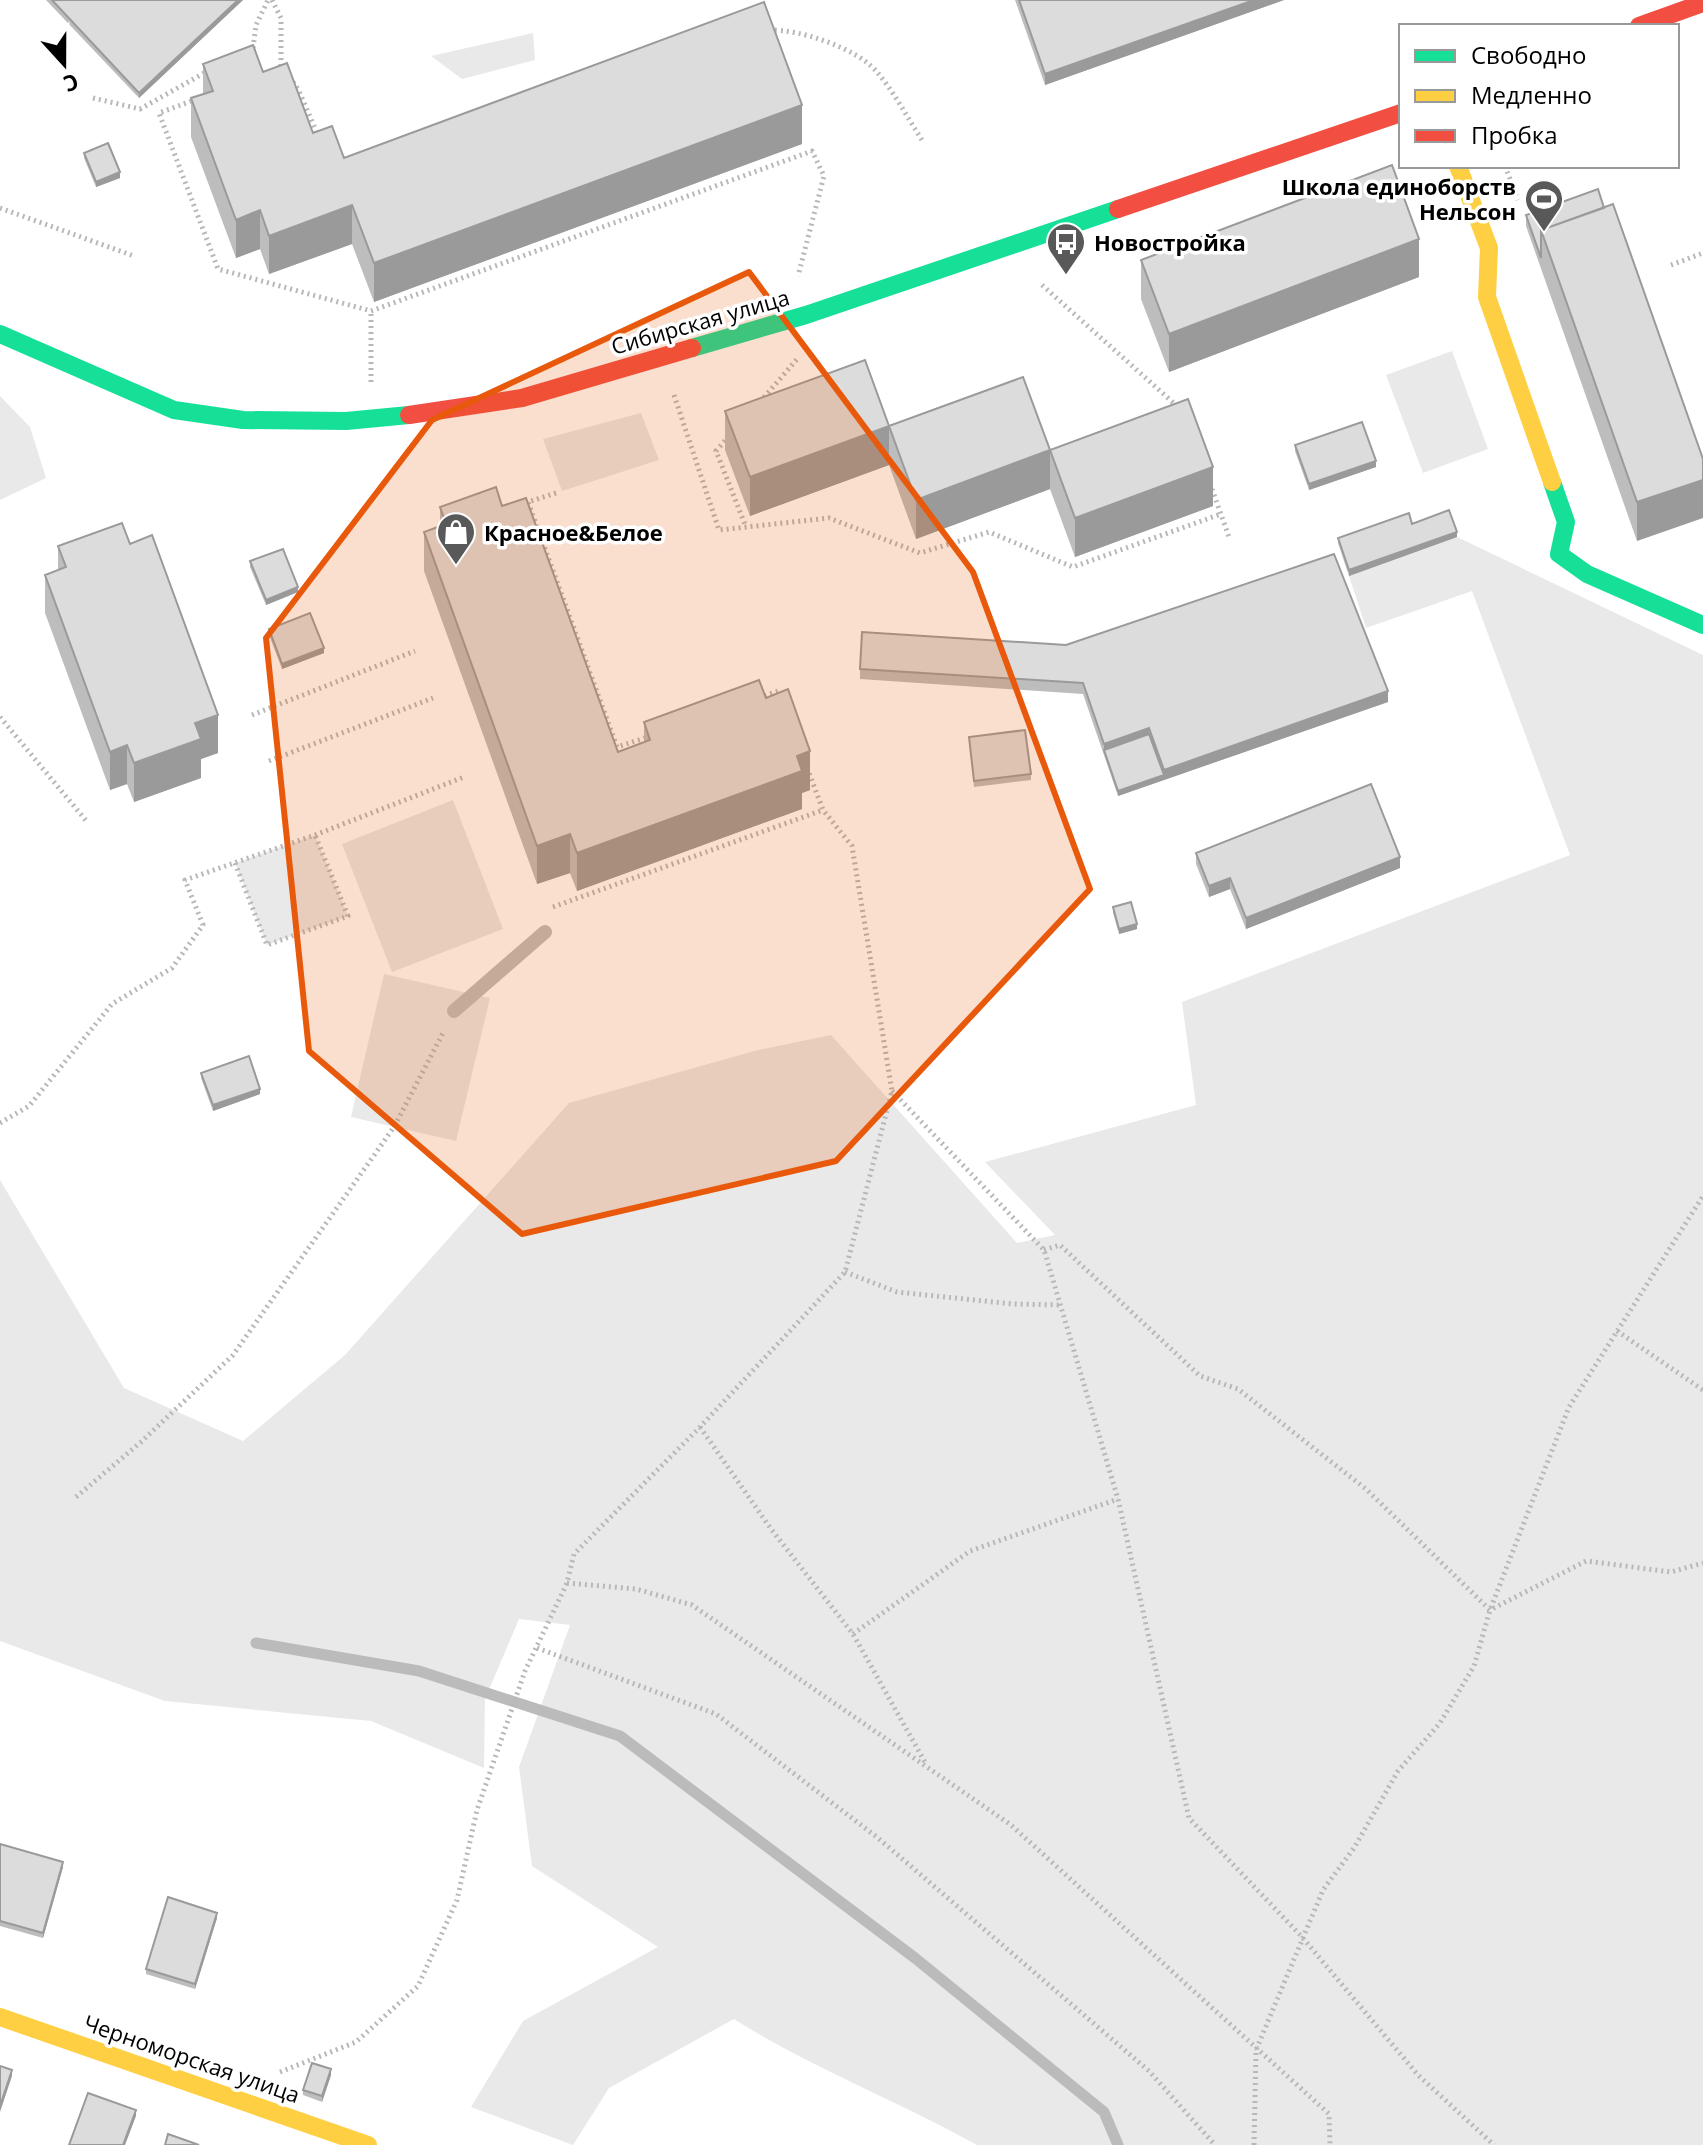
<svg xmlns="http://www.w3.org/2000/svg" width="1703" height="2145" font-family="'Open Sans',sans-serif">
<rect width="100%" height="100%" fill="#fff"/>
<path fill="#e9e9e9" d="M533,33L535,60L462,79L431,56Z
M1452,351L1488,449L1423,473L1386,375Z
M0,396L30,427L46,478L0,500Z
M641,413L659,460L562,491L543,439Z
M1457,537L1703,655V2145H977C897,2100 811,2068 734,2019L609,2088L573,2145L471,2107L523,2021L658,1947L532,1866L519,1767L570,1625L519,1619L485,1699L484,1768L371,1721L165,1701L0,1641V1180L124,1388L243,1441L345,1355L569,1103L758,1050L831,1035L1017,1243L1055,1235L985,1162L1196,1105L1182,1002L1570,855L1472,591L1366,628L1349,576Z
M453,800L503,929L392,972L342,844Z
M315,835L348,916L267,945L235,863Z
M384,974L490,998L456,1141L351,1117Z"/>
<g fill="none" stroke-linecap="round" stroke-linejoin="round">
<path stroke="#bbb" stroke-width="11" d="M256,1643L419,1671L620,1736L915,1958L1104,2112L1118,2145"/>
<path stroke="#b8b8b8" stroke-width="5" stroke-dasharray="2 4" stroke-linecap="butt" d="M272,0L281,18V69
M769,30C799,29 857,48 877,72C894,92 907,117 922,140
M253,48L256,25L268,0
M293,82L298,89L318,135
M93,98L140,109L206,72
M197,99L159,113L218,269L371,311L812,151L824,176L798,276
M1505,166L1518,200
M0,208L134,256
M1671,265L1703,253
M1042,285L1178,407
M371,382V311
M674,395L719,530L829,518L920,553L989,532L1073,567L1221,514
M760,402L798,358
M729,436L716,451L746,527
M1212,489L1229,537
M556,493L528,502L617,747L648,737
M759,698L778,691L780,697
M252,715L415,651
M0,717L88,823
M269,761L433,698
M235,863L267,945L348,916L315,835
M553,907L823,810
M892,1091L1044,1250L1118,1499L1189,1818L1302,1937L1418,2075L1494,2145
M0,1123L29,1106L112,1004L172,968L203,925L185,880L315,835L464,777
M1044,1250L1060,1245L1200,1376L1238,1389L1366,1489L1490,1610L1586,1561L1671,1572L1703,1563
M845,1272L897,1292L1013,1304L1059,1305
M1617,1331L1703,1390
M700,1427L771,1529L853,1634L926,1764
M76,1497L141,1442L233,1355L394,1127L444,1031
M567,1583L636,1589L692,1605L1011,1825L1329,2114L1330,2145
M853,1634L970,1551L1118,1499
M537,1648L716,1714L878,1838L1149,2071L1215,2145
M280,2072L356,2042L418,1986L457,1900L477,1810L525,1671L567,1583L574,1554L700,1427L845,1272L892,1091L852,846L823,810L809,773
M1254,2145L1256,2050L1323,1890L1354,1848L1398,1771L1440,1723L1474,1666L1490,1610L1569,1407L1703,1196"/>
<path stroke="#bdbdbd" stroke-width="14" d="M454,1011L545,932"/>
<path stroke="#16e098" stroke-width="18" d="M0,334L174,410L243,420L346,421L409,415
M692,348L806,315L1118,209
M1552,482L1566,522L1559,554L1587,574L1703,625"/>
<path stroke="#ffcf43" stroke-width="18" d="M1458,166L1489,248L1487,297L1552,482
M0,2017L368,2145"/>
<path stroke="#f24e42" stroke-width="18" d="M1639,26L1703,3
M1118,209L1401,113
M409,415L522,398L692,348"/>
</g>
<path fill="#bdbdbd" d="M46,0H243L139,98Z
M1015,0H1284L1045,85Z
M203,64L263,72L313,133L344,158L802,144L374,302L352,244L269,274L260,249L236,258L191,137V98L203,94Z
M84,153L120,178L96,187L84,158Z
M1604,208L1703,459L1637,541L1526,226V215Z
M1141,260L1419,277L1169,372L1141,299Z
M725,411L889,426L1050,450L1213,506L1075,557L1050,489L916,539L889,465L750,516L725,450Z
M1295,445L1376,467L1309,490L1295,451Z
M502,506L618,752L644,742V722L766,698L810,790L802,793V809L577,891L570,873L537,884L424,571V532L440,527V507Z
M1412,524L1457,537L1349,576L1338,543V538Z
M130,544L218,753L201,759V778L134,802L127,784L110,790L45,613V575L58,570V546Z
M250,561L298,592L266,605L250,567Z
M269,629L324,653L282,669L269,635Z
M860,669L1388,702L1118,796L1083,694L860,679Z
M969,737L1031,774V780L974,787Z
M1196,853L1400,868L1246,929L1230,889L1209,897L1196,864Z
M1113,907L1137,929L1119,934L1113,913Z
M201,1073L260,1094L213,1111L201,1078Z
M0,1844L63,1867L43,1938L0,1926Z
M217,1918L195,1989L146,1974V1969Z
M331,2075L322,2102L303,2095V2090Z"/>
<path fill="#9a9a9a" d="M238,0H243L139,98V93Z
M1254,0H1284L1045,85V74Z
M802,105V144L374,302V263Z
M120,172V178L96,187V182Z
M352,205V244L269,274V236Z
M260,210V249L236,258V220Z
M1419,239V277L1169,372V334Z
M889,426V465L750,516V477Z
M1050,450V489L916,539V500Z
M1376,461V467L1309,490V484Z
M1213,467V506L1075,557V518Z
M1703,480V518L1637,541V502Z
M1457,532V537L1349,576V570Z
M298,587V592L266,605V600Z
M324,648V653L282,669V664Z
M1388,691V702L1118,796V791L1164,775V770Z
M218,715V753L201,759V778L134,802V763L195,723Z
M1149,728V739L1104,750V744Z
M127,745V784L110,790V752Z
M810,751V790L802,793V809L577,891V853Z
M570,834V873L537,884V846Z
M1400,857V868L1246,929V918Z
M1230,878V889L1209,897V886Z
M1137,924V929L1119,934V929Z
M260,1089V1094L213,1111V1105Z
M63,1862V1867L43,1938V1933Z
M217,1913V1918L195,1989V1984Z
M331,2069V2075L322,2102V2096Z
M12,2070V2076L0,2112V2106Z
M136,2110V2116L125,2145H123Z"/>
<path fill="#dcdcdc" stroke="#9a9a9a" stroke-width="2" d="M52,0H238L139,93Z
M1019,0H1254L1045,74Z
M764,2L802,105L374,263L352,205L269,236L260,210L236,220L191,98L213,91L203,64L253,45L263,72L287,63L313,133L332,126L344,158Z
M108,143L120,172L96,182L84,153Z
M1392,165L1419,239L1169,334L1141,260Z
M1598,189L1604,208L1541,230V258L1526,215Z
M1613,204L1703,459V480L1637,502L1541,230Z
M865,360L889,426L1023,377L1050,450L916,500L889,426L750,477L725,411Z
M1188,399L1213,467L1075,518L1050,450Z
M1362,422L1376,461L1309,484L1295,445Z
M496,487L502,506L526,498L618,752L650,740L644,722L759,680L766,698L788,689L810,751L797,756L802,771L577,853L570,834L537,846L424,532L446,524L440,507Z
M1449,510L1457,532L1349,570L1338,538L1409,513L1412,524Z
M122,523L130,544L152,535L218,715L195,723L201,739L134,763L127,745L110,752L45,575L66,567L58,546Z
M283,549L298,587L266,600L250,561Z
M1334,554L1388,691L1164,770L1149,728L1104,744L1083,683L860,669L862,632L1066,645Z
M310,613L324,648L282,664L269,629Z
M1025,730L1031,774L974,781L969,737Z
M1149,734L1164,775L1118,791L1104,750Z
M1371,784L1400,857L1246,918L1230,878L1209,886L1196,853Z
M1131,902L1137,924L1119,929L1113,907Z
M249,1056L260,1089L213,1105L201,1073Z
M0,1844L63,1862L43,1933L0,1921Z
M168,1897L217,1913L195,1984L146,1969Z
M312,2063L331,2069L322,2096L303,2090Z
M0,2066L12,2070L0,2106Z
M88,2093L136,2110L123,2145H69Z
M168,2134L199,2145H165Z"/>
<path fill="#e8590c" fill-opacity="0.2" stroke="#e8590c" stroke-width="6" stroke-linejoin="round" d="M749,272L973,572L1090,889L836,1161L522,1234L309,1051L266,638L432,420Z"/>
<defs>
<symbol id="stadium-pin" viewBox="-11 -11 22 30"><path d="M0 17L-7.5 6A9.5 9.5 0 1 1 7.5 6Z" fill="#595959" stroke="#fff"/><path d="M0-5a6.5 5 0 1 0 0 10a6.5 5 0 1 0 0-10ZM-3.5-1.8h7v3.6h-7Z" fill="#fff"/></symbol>
<symbol id="bus-pin" viewBox="-11 -11 22 30"><path d="M0 17L-7.5 6A9.5 9.5 0 1 1 7.5 6Z" fill="#595959" stroke="#fff"/><path d="M-5-6H5V4H4V6H2V4H-2V6H-4V4H-5ZM-3.5-4V0h7V-4ZM-3.5 1.2v1.5H-2V1.2ZM2 1.2v1.5H3.5V1.2Z" fill="#fff"/></symbol>
<symbol id="shop-pin" viewBox="-11 -11 22 30"><path d="M0 17L-7.5 6A9.5 9.5 0 1 1 7.5 6Z" fill="#595959" stroke="#fff"/><path d="M-5-2.5h2.3a2.7 3.5 0 0 1 5.4 0H5L5.5 6h-11ZM-1.5-2.5h3a1.5 2.3 0 0 0-3 0Z" fill="#fff"/></symbol>
</defs>
<g fill-rule="evenodd">
<use href="#stadium-pin" x="1522" y="177" width="44" height="60"/>
<use href="#bus-pin" x="1044" y="220" width="44" height="60"/>
<use href="#shop-pin" x="434" y="510" width="44" height="60"/>
</g>
<g text-anchor="middle" dominant-baseline="central" stroke-width="7" stroke-linejoin="round" paint-order="stroke">
<g font-size="22" font-weight="bold" fill="#000" stroke="#fff" text-anchor="start">
<text x="1516" y="186" text-anchor="end">Школа единоборств<tspan x="1516" dy="25">Нельсон</tspan></text>
<text x="1094" y="242">Новостройка</text>
<text x="484" y="532">Красное&amp;Белое</text>
</g>
<g font-size="22" fill="#000" stroke="#fff">
<text transform="translate(700 321) rotate(-16)">Сибирская улица</text>
<text transform="translate(192 2058) rotate(19)">Черноморская улица</text>
</g>
</g>
<rect x="1399" y="24" width="280" height="144" fill="#ffffff" stroke="#999999" stroke-width="2"/>
<rect x="1415" y="50" width="40" height="12" fill="#16e098" stroke="#999999" stroke-width="2"/>
<text x="1471" y="64" font-size="24" fill="#000000">Свободно</text>
<rect x="1415" y="90" width="40" height="12" fill="#ffcf43" stroke="#999999" stroke-width="2"/>
<text x="1471" y="104" font-size="24" fill="#000000">Медленно</text>
<rect x="1415" y="130" width="40" height="12" fill="#f24e42" stroke="#999999" stroke-width="2"/>
<text x="1471" y="144" font-size="24" fill="#000000">Пробка</text>
<g transform="translate(64 64) rotate(159)" stroke="#ffffff" stroke-width="6" paint-order="stroke">
<path d="M0-6L14 30L0 20L-14 30Z" fill="#000000"/>
<text y="-12" font-size="22" font-weight="bold" text-anchor="middle" fill="#000000">С</text>
</g>
</svg>
